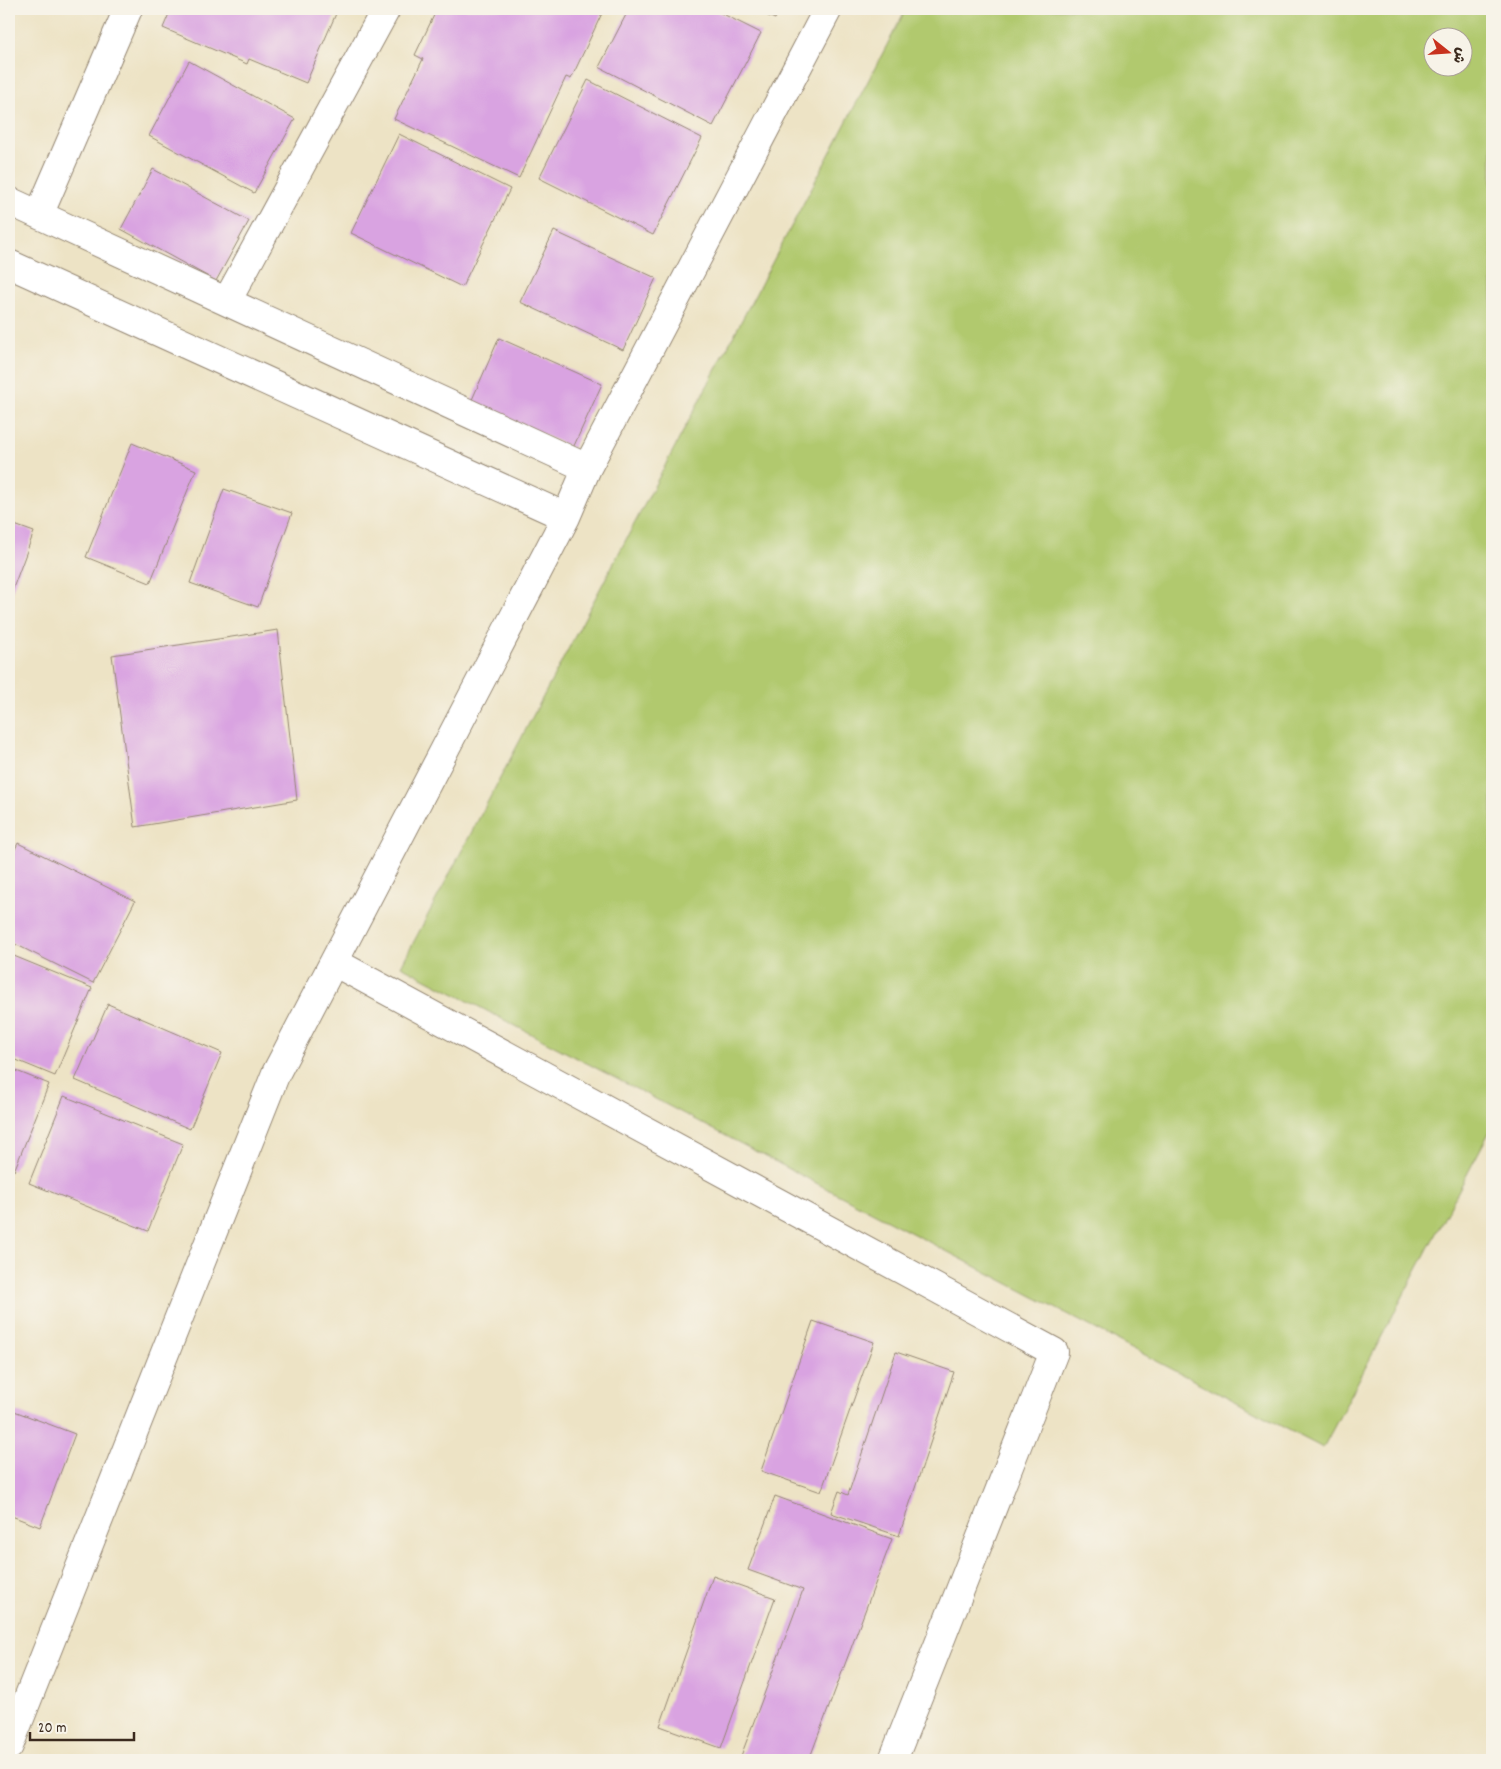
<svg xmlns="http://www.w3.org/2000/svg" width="1501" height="1769" font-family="Dekko,'Playpen Sans Arabic',sans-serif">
<rect width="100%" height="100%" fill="#f7f3e8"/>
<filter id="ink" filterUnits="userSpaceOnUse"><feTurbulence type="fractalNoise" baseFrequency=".02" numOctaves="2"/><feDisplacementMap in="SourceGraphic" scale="10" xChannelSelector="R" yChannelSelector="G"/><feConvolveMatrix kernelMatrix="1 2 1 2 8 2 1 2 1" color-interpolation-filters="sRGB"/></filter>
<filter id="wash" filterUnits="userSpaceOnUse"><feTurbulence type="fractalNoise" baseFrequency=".0096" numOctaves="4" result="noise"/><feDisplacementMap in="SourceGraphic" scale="20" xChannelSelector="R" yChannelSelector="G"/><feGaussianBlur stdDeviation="1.12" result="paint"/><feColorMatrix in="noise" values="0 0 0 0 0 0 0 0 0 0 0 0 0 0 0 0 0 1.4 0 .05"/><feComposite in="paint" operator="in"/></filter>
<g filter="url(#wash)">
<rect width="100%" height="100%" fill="#ede3c5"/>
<path fill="#b1c96e" stroke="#767a46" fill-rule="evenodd" d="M906,9H1492V1127L1323,1448L401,966ZM1434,38H1464V68H1434Z"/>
<g id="blocks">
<path fill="#d9a3e1" d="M171,9H338L306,83L249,59L247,64L163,28Z
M437,9H604L571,79L566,77L519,178L394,119L423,59L415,55Z
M629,9H713L761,33L713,126L599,67Z
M752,9H780L775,19Z
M189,61L295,119L254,193L149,136Z
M588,80L702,138L653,235L539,178Z
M399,134L510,189L462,287L351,233Z
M153,169L249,221L216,281L121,229Z
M554,231L656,278L623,350L520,302Z
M499,338L602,384L573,448L471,402Z
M132,443L196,470L150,583L86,557Z
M224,489L292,513L258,607L190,583Z
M9,523L34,532L9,599Z
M278,630L297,800L135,827L112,655Z
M18,843L135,901L93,983L9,941V862Z
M9,954L92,988L55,1076L9,1057Z
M108,1004L222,1053L190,1129L75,1080Z
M9,1068L49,1084L14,1171L9,1168Z
M64,1096L183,1144L148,1231L29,1183Z
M813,1321L874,1342L821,1492L761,1471Z
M896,1352L954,1372L899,1536L831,1513L839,1491L848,1495Z
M9,1409L75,1434L40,1527L9,1515Z
M775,1496L892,1539L809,1760H754L741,1756L803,1590L748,1570Z
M713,1576L775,1598L721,1748L660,1726Z"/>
</g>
</g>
<g filter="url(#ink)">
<use href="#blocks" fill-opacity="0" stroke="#948672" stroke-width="1"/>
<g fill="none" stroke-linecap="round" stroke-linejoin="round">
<defs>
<path id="street" d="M9,201L587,468
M39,215L128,9
M9,264L566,517
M227,301L386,9
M334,962L1054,1352L893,1760
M9,1746L276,1073L566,517L587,468L828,9"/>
</defs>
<use href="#street" stroke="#948672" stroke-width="30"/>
<use href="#street" stroke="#fff" stroke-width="28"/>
</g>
</g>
<rect width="1501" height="1769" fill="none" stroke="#f7f3e8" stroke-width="30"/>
<g transform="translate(1448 52) rotate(107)"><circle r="24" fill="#f7f3e8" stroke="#aca397"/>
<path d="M0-4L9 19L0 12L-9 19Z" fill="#c8321e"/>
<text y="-8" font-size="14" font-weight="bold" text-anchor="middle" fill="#3b2a1e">ش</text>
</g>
<path d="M30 1732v8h104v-8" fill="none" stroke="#3b2a1e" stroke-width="2.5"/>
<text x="38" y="1732" font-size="15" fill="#3b2a1e" stroke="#f7f3e8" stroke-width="4" paint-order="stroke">20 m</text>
</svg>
